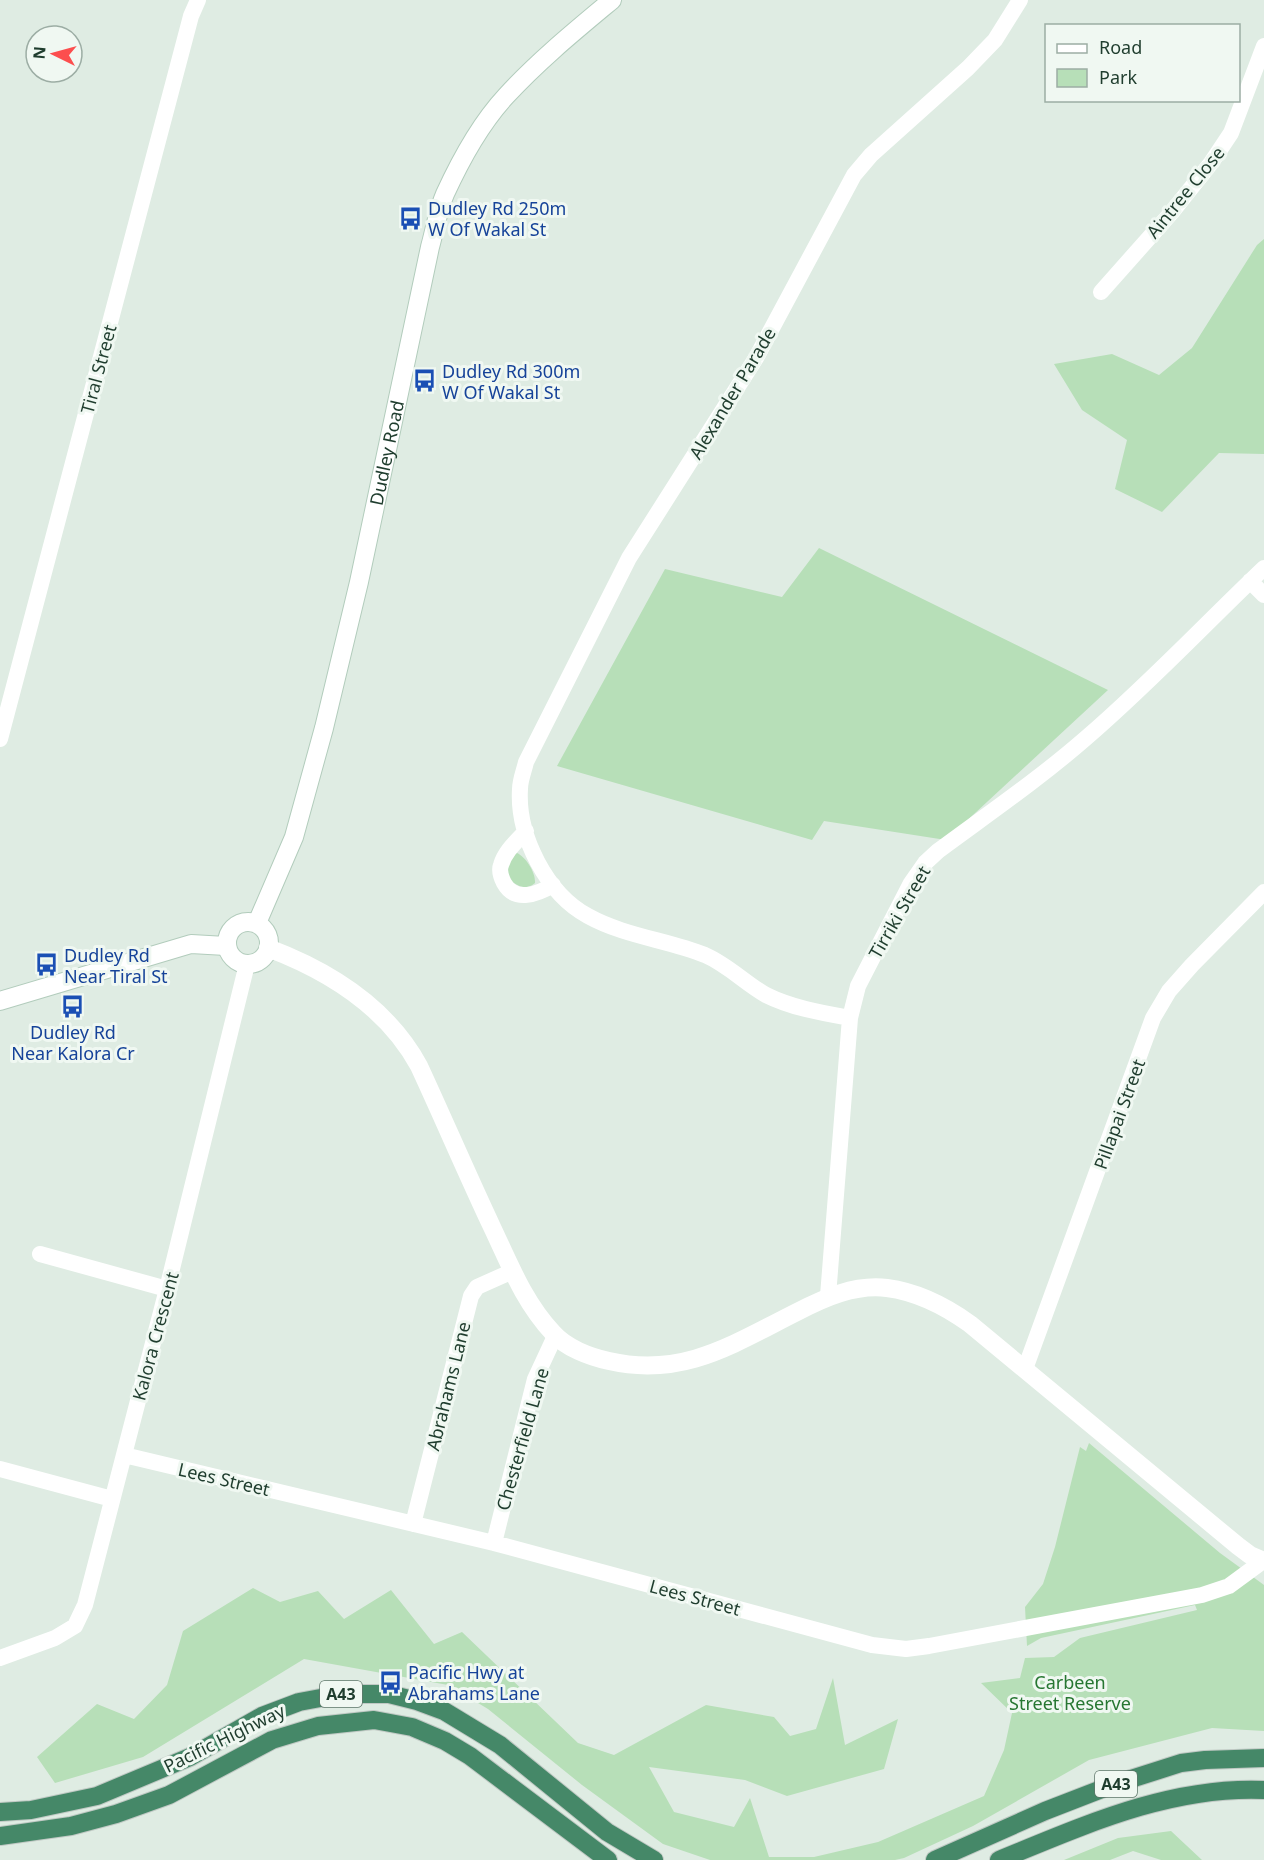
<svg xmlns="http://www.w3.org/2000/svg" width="1264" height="1860" font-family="'Noto Sans',sans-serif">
<rect width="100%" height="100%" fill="#dfece3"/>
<path fill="#b7dfb8" d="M1264,239V454L1219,453L1162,512L1115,489L1127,440L1082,410L1054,364L1112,354L1159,375L1192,348L1257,245Z
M819,548L1108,690L946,840L824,821L812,840L557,766L665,569L782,597Z
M517,853C526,857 536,873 535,883C525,891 519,886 509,880L507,870L512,855Z
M1089,1443L1220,1553L1264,1585V1731L1212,1728L1089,1760L973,1826L904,1858L895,1860H710L663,1844L582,1785L488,1709L448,1685L304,1659L143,1757L55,1783L37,1757L97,1704L134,1719L167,1685L183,1631L253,1588L280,1602L318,1591L344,1619L391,1590L434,1644L462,1632L578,1743L614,1755L706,1705L774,1717L790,1736L816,1729L833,1678L845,1745L898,1719L884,1769L787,1796L745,1780L649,1767L674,1812L734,1827L750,1798L769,1857H814L878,1842L984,1796L1004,1750L1012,1713L981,1683L1020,1678L1025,1658L1054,1657L1080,1638L1197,1610L1195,1605L1041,1638L1027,1646L1025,1607L1043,1584L1055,1547L1080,1447L1086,1451Z
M1171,1831L1202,1860H1161L1133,1851L1110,1860H1064L1118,1838Z"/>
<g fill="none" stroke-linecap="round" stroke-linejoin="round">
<defs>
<g id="secondary">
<circle cx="248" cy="943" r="21"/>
<path id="s1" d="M257,923L294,837L324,728L359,582L430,247C435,229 438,210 445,194C461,159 480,124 506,96C538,61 576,30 612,0"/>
<path d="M0,1001L191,944L226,946"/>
</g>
<path id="trunk" d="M0,1812L31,1810L97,1796L190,1757L262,1716L299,1702L342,1694H389L417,1701L444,1711L500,1745L607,1832L654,1860
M0,1836L71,1826L116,1814L169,1795L272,1740L318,1726L374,1720L412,1727L445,1741L470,1756L608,1860
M935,1860L1045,1811L1112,1785L1181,1763L1205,1760L1264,1758
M999,1860C1085,1825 1170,1786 1264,1790"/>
</defs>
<use href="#secondary" stroke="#b2ccbc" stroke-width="20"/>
<use href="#trunk" stroke="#c0c9c4" stroke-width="20"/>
<path stroke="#fff" stroke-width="16" d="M1101,292L1172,212L1211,163L1231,133L1264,46
M1250,581L1264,595
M0,739L191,16L198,0
M526,831C517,841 505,851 501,865C499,870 501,877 504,883C515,903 538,894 553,885
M850,1018C822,1013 792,1008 766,995C745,983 728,965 705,955C667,940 624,936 588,916C547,894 517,836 520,789C520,780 524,771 526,762L629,558L756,358L854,175L871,155L968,68L995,40L1020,0
M40,1254L167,1289
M828,1296L850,1018L858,986L911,883L925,863L938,851C988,814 1039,779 1086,738C1149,684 1205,624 1264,568
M1025,1369L1153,1018L1169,991L1192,965L1264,892
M124,1455L494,1543L872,1645L906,1649L929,1646L1202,1595L1229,1586L1263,1561
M0,1469L112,1499
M413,1524L471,1296L477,1287L513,1271
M494,1543L535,1379L555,1336
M0,1658L55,1638L75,1626L85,1605L167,1289L247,964"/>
<path stroke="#fff" stroke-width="18" d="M268,948C329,971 387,1007 419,1066C444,1120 467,1174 492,1227C510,1265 524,1302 553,1333C566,1348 590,1357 609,1361C683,1378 733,1344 797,1312C824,1298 855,1284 887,1288C918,1292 945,1306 970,1324L1238,1546L1250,1555L1264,1561"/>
<use href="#secondary" stroke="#fff" stroke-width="18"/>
<use href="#trunk" stroke="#458868" stroke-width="18"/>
</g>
<defs>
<symbol id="bus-bare" viewBox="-9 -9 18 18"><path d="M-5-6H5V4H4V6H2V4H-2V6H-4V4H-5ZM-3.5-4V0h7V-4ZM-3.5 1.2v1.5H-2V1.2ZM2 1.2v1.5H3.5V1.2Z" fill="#1a4fb4" stroke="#f0f8f2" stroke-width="2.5" paint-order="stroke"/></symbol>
</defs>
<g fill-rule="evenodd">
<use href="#bus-bare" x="394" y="202" width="33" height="33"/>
<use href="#bus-bare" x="408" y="364" width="33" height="33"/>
<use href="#bus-bare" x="30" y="948" width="33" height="33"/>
<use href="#bus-bare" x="56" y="990" width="33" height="33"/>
<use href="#bus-bare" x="374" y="1666" width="33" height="33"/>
</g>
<g text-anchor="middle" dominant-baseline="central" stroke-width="6" stroke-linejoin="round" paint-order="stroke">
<g fill="#f0f8f2" stroke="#5e7569" stroke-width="1.5">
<rect x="320" y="1681" width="42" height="26" rx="4.5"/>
<rect x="1095" y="1771" width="42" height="26" rx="4.5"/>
</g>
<g font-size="16" font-weight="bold" fill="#1f3d2e">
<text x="341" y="1694">A43</text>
<text x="1116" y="1784">A43</text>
</g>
<g font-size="18" fill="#1f3d2e" stroke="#f0f8f2">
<text transform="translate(1185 192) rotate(-51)">Aintree Close</text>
<text transform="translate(98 369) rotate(-75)">Tiral Street</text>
<text transform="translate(732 393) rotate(-59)">Alexander Parade</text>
<text stroke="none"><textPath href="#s1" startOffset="489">Dudley Road</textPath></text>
<text transform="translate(899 912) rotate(-60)">Tirriki Street</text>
<text transform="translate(1119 1114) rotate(-70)">Pillapai Street</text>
<text transform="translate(155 1336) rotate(-75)">Kalora Crescent</text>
<text transform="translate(448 1386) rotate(-76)">Abrahams Lane</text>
<text transform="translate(522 1439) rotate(-74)">Chesterfield Lane</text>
<text transform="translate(224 1479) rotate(13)">Lees Street</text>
<text transform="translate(695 1597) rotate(15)">Lees Street</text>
<text transform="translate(224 1738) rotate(-26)">Pacific Highway</text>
</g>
<g font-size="18" fill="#164399" stroke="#f0f8f2" text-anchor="start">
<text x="428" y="208">Dudley Rd 250m<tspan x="428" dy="21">W Of Wakal St</tspan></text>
<text x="442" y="371">Dudley Rd 300m<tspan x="442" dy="21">W Of Wakal St</tspan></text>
<text x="64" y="955">Dudley Rd<tspan x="64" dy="21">Near Tiral St</tspan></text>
<text x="73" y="1032" text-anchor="middle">Dudley Rd<tspan x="73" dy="21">Near Kalora Cr</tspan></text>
<text x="408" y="1672">Pacific Hwy at<tspan x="408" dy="21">Abrahams Lane</tspan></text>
</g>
<g font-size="18" fill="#277732" stroke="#f0f8f2">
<text x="1070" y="1682">Carbeen<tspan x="1070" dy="21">Street Reserve</tspan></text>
</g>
</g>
<rect x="1045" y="24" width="195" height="78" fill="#f0f8f2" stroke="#9cada4" stroke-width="1.5"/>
<rect x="1057" y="44" width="30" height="9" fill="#ffffff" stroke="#9cada4" stroke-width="1.5"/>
<text x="1099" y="54" font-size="18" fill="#1f3d2e">Road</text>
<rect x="1057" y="69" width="30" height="18" fill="#b7dfb8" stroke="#9cada4" stroke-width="1.5"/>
<text x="1099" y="84" font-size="18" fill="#1f3d2e">Park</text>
<g transform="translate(54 54) rotate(275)"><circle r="28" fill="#f0f8f2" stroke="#9cada4" stroke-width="1.5"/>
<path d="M0-4.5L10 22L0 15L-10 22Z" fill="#fc4e4e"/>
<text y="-9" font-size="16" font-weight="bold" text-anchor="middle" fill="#1f3d2e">N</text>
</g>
</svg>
